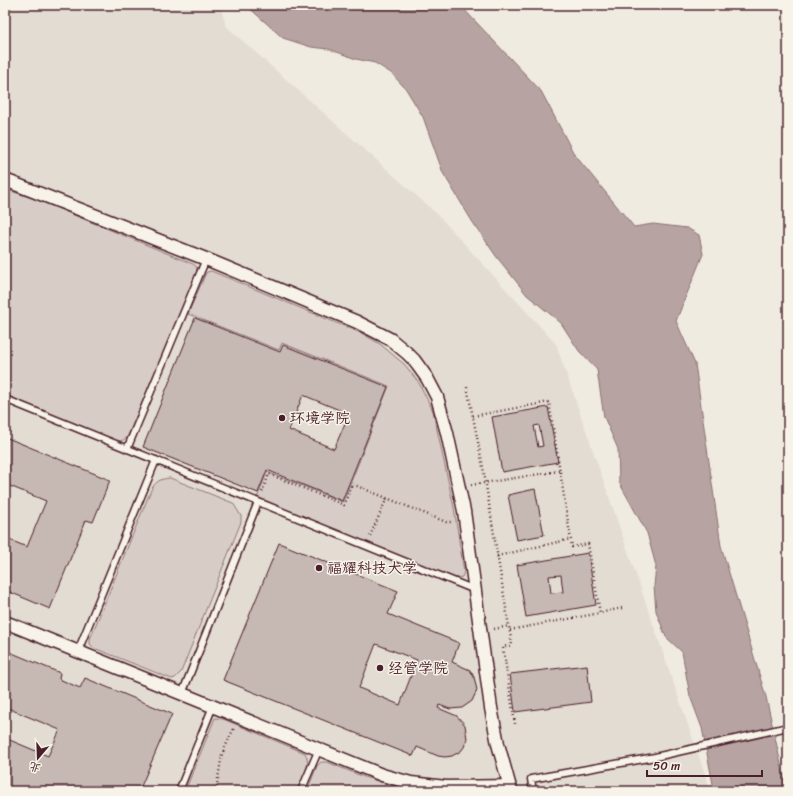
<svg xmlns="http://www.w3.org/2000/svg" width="793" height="796" font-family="Sriracha,'LXGW WenKai TC',sans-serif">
<rect width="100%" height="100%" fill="#f0ebe0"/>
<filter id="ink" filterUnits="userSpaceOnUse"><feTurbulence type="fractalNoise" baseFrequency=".025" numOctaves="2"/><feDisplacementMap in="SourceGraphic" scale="8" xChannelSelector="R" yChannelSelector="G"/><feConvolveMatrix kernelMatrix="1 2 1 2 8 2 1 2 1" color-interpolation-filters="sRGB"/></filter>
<g filter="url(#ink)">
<path fill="#e3dcd2" d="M5,5H220L226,26L438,215L556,344L711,791H5Z"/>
<path fill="#d8cdc6" stroke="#917678" d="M5,189L35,199L193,264L197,267L196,275L127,438L121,441L116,440L5,395Z
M211,271L363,334L380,344L405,365L419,383L433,411L454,508L464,572L462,577L453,579L257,498L267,472L343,502L389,386L282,343L279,350L188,314L205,275L207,272Z
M170,478L233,503L241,516V522L181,672L175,678L172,679L94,648L90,644V639L151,490C156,481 160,479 170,478Z
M215,718L223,719L305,753C312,765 302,780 297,791H185Z
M321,762H327L364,777L412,791H307L317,766Z"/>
<path fill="#b7a4a2" stroke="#8b6f72" d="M246,5H460L541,91L574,154L634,227L653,224L687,228L699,235L703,254L676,321L695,364L721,546L766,697L787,791H718L713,784L702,728L690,696L682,652L666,637L656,611L654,586L656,566L647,533L619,482L618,449L604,417L597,370L579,351L561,323L527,295L496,256L472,221L443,173L423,117L406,89L391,73L375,63L356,59L329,49L311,47L283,38Z"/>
<path fill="#c6b8b3" stroke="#4a1f2b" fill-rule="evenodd" d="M195,318L280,352L283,345L388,387L342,501L267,470L258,493L143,447ZM303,395L349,414L334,449L289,430Z
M548,407L558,462L502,472L492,417ZM539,425L543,446L538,447L534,426Z
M5,437L110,480L93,522L86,520L50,609L5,590V538L27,547L46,501L5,484Z
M535,489L544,535L517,540L508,495Z
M279,543L398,591L388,614L459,643L452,662L470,670L474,677L477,690L472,701L462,708L450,709L439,705L438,708L457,716L465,725L467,739L464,747L461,751L452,756L445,757L438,756L417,747L413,756L223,680ZM376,644L417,660L400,705L359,688Z
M588,553L596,605L526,617L517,565ZM561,575L563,592L551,593L549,576Z
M5,650L60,673L59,679L80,688L85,678L172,714L139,791H5V738L48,756L60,730L5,707Z
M587,665L591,702L515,712L510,674Z"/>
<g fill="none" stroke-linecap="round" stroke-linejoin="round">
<defs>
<path id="lane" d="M5,399L475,590
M127,449L206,259
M78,651L156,460
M182,694L258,502
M179,791L213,706
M301,791L319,749
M533,791L531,779L655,757L788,727"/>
<path id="street" d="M5,180L206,259L357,322L390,339L407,353L414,360L427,378L437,397L447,433L464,511L491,708L498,744L511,791
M5,622L382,775L411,783L446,787L510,786"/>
</defs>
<use href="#lane" stroke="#4a1f2b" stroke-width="9"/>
<use href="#street" stroke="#4a1f2b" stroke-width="15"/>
<path stroke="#4a1f2b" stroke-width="2.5" stroke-dasharray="1 3" stroke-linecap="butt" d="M467,387L483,467L512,645L503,647L515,724H517
M473,416L549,402L572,547L588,544L600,613L622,608
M471,485L559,471
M262,492L269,474L344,505L352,484L446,522H453
M370,536L387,498
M497,556L571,539
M494,629L509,626
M510,630L600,613
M216,791L222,754L234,728"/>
<use href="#lane" stroke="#f7f3e8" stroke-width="6"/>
<use href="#street" stroke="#f7f3e8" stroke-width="12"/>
</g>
</g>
<g fill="#4a1f2b" stroke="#f7f3e8" stroke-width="1.5">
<circle cx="282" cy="418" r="4"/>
<circle cx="319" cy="568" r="4"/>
<circle cx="380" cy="668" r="4"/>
</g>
<g text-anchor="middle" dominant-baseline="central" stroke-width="3" stroke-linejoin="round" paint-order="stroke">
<g font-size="15" fill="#4a1f2b" stroke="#f7f3e8" text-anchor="start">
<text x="290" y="418">环境学院</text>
<text x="327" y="568">福耀科技大学</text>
<text x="388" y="668">经管学院</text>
</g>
</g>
<rect width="793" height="796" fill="none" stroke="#f7f3e8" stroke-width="20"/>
<rect x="10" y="10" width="773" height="776" fill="none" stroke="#4a1f2b" stroke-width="1.5" filter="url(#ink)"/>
<g transform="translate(38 758) rotate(199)" stroke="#f7f3e8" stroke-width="3" paint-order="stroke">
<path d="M0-3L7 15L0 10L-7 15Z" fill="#4a1f2b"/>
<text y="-6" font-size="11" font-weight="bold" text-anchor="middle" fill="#4a1f2b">北</text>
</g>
<path d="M647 770v6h115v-6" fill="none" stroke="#4a1f2b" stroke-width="2"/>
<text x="653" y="770" font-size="12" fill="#4a1f2b" stroke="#f7f3e8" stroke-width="3" paint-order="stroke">50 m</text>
</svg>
